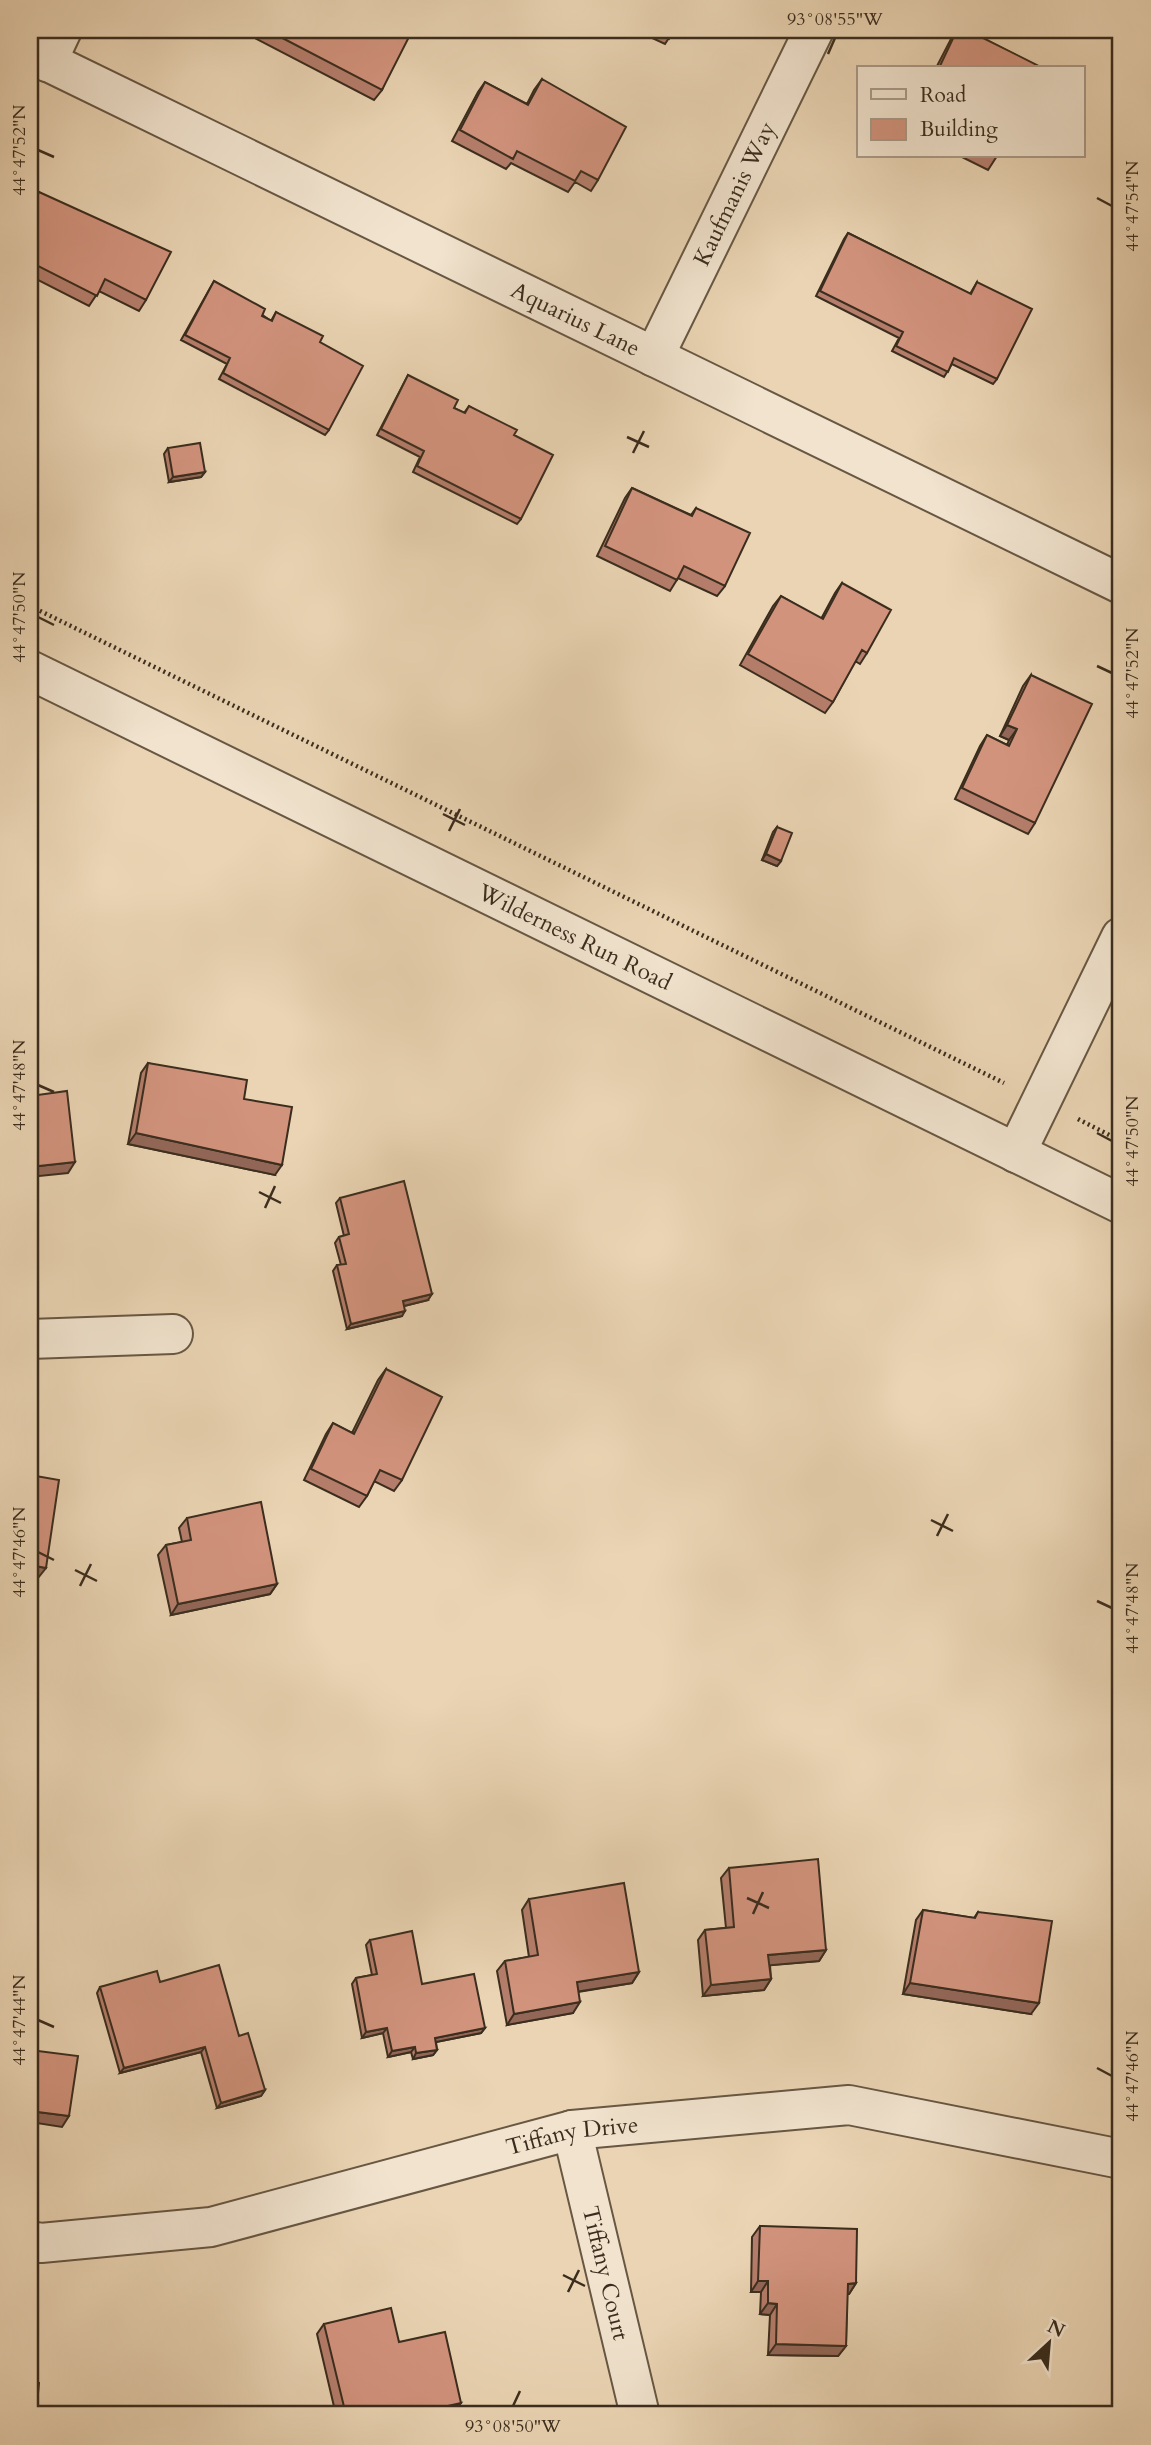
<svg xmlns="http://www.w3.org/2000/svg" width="1151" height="2445" font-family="Cardo,serif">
<rect width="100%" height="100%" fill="#ead4b3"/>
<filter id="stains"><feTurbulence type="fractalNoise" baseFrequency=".00286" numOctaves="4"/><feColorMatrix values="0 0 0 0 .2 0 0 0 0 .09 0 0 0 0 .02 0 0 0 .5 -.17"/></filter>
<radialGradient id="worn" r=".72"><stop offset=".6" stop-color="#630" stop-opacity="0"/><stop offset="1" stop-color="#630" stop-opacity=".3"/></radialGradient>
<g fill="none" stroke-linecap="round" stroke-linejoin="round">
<defs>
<g id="minor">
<path id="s1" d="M30,53L1121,584"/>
<path d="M47,62L62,30"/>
<path id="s2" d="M654,357L814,30"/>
<path id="s3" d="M30,670L1121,1204"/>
<path d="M1016,1153L1121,937"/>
<path d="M30,1339L173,1334"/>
<path id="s4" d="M572,2130L640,2415"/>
<path id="s5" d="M30,2241L41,2243L211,2227L572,2130L849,2105L1121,2159"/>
</g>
</defs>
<use href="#minor" stroke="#675743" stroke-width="42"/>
<path stroke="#3b2d1e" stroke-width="4.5" stroke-dasharray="2 3.5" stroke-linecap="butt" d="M30,606L1004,1083
M1078,1119L1121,1141"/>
<use href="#minor" stroke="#f1e3ce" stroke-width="38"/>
</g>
<path fill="#b57e6c" stroke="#3b2d1e" stroke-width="2" d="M247,30H405L382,90L374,100L245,33Z
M635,30H674L665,44Z
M957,30H967L1041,68H936L952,37Z
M542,79L598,180L591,191L575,182L568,192L511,163L506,169L452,141L478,92L485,82L527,104L534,90Z
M960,156H997L988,170Z
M39,192L146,300L139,311L99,291L89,306L30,276V207Z
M848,233L970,294L977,282L997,379L993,384L952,364L944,377L892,351L899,338L816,296L844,239Z
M214,281L271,321L276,312L320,342L329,430L325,435L219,379L227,364L181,340Z
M408,375L454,408L464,413L469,406L514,435L521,519L517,524L413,472L420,457L377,435Z
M168,448L205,472L201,477L169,482L164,454Z
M632,488L691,515L696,508L725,586L717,596L678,578L670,591L597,556L625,498Z
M842,583L867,653L860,664L855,661L833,702L825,713L740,665L773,606L781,596L821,619L835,593Z
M1031,675L1035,823L1028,834L955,799L980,746L987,735L1007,745L1009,740L1000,736L1023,686Z
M777,827L781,861L777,866L762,860L773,832Z
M148,1063L244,1099L275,1175L128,1144L141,1073Z
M340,1198L428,1300L404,1306L402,1316L347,1329L333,1271L337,1265H341L335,1243L339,1237L344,1236L336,1203Z
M386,1369L402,1480L394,1491L374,1481L367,1496L359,1507L304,1480L326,1434L333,1423L352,1433L378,1380Z
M187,1518L277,1584L270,1594L171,1615L158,1555L166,1545L182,1542L179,1528Z
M729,1868L826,1950L819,1961L770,1965L771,1979L764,1990L703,1996L698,1940L705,1930L726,1928L721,1878Z
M529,1899L639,1972L632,1983L578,1992L573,2013L507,2025L497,1971L505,1961L529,1957L522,1910Z
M923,1910L974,1918L978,1912L1031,2014L903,1994L916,1920Z
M370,1940L422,1984L485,2028L481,2033L436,2042L437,2050L433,2055L413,2059L411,2052L388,2057L383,2033L362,2038L352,1984L356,1978L372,1975L366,1945Z
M160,1982L239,2036L265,2090L261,2096L217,2108L201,2052L120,2073L97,1993L100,1987Z
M760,2226L856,2283L849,2294H847L846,2346L838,2356L768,2355L770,2315L760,2314L761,2292H751L752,2237Z
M324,2324L399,2342L453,2414L446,2415H336L317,2334Z
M859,2407L922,2415H853Z"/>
<path fill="#936758" stroke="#3b2d1e" stroke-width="2" d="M205,472L201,477L169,482L173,477Z
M1007,725L1017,729L1009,740L1000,736Z
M766,854L781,861L777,866L762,860Z
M136,1133L282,1165L275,1175L128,1144Z
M75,1162L68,1173L30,1177V1167Z
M432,1294L428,1300L400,1307L403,1301Z
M405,1311L402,1316L347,1329L351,1324Z
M30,1565L46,1568L38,1578L30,1577Z
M277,1584L270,1594L171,1615L178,1604Z
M826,1950L819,1961L761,1966L768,1955Z
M639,1972L632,1983L569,1993L577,1982Z
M771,1979L764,1990L703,1996L711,1985Z
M910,1983L1039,2003L1031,2014L903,1994Z
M580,2002L573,2013L507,2025L514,2014Z
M387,2028L383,2033L362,2038L366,2032Z
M485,2028L481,2033L431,2043L435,2038Z
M205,2047L201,2052L120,2073L124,2068Z
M415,2047L411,2052L388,2057L392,2051Z
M437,2050L433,2055L413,2059L416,2053Z
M265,2090L261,2096L217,2108L221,2103Z
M30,2111L69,2116L62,2127L30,2122Z
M758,2281H768L761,2292H751Z
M856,2283L849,2294H840L848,2284Z
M768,2303L777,2304L770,2315L760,2314Z
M776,2344L846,2346L838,2356L768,2355Z
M461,2403L453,2414L446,2415H408Z
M402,2410L399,2415H379Z"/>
<path fill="#d2937d" stroke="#3b2d1e" stroke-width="2" d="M267,30H405L411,33L382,90Z
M651,30H674L669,39Z
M957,30H967L1041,67V68H939Z
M542,79L626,127L598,180L581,171L575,181L517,151L513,159L460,130L485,82L528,105Z
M39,192L171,252L146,300L105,279L97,296L30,262V211Z
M848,233L971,294L977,282L1032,309L997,379L954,358L948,372L896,346L903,332L820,291Z
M214,281L265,309L262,316L272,321L276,312L323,336L320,342L363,366L329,430L223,373L230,358L185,335Z
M408,375L458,400L454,408L465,413L469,406L517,430L514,435L553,455L521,519L417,466L424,451L381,429Z
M200,443L205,472L173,477L168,448Z
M632,488L692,516L696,508L750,533L725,586L684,566L677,580L605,546Z
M842,583L891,610L867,653L862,650L833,702L748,654L781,596L823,619Z
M1031,675L1092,704L1035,823L962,788L987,735L1009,746L1017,729L1007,725Z
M777,827L792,833L781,861L766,854Z
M148,1063L247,1080L244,1099L292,1107L282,1165L136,1133Z
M67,1091L75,1162L30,1167V1096Z
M404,1181L432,1294L403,1301L405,1311L351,1324L337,1265L346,1264L339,1237L349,1234L340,1198Z
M386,1369L442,1397L402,1480L380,1470L367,1496L311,1469L333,1423L354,1434Z
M30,1475L59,1480L46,1568L30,1565Z
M261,1502L277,1584L178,1604L166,1545L191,1540L187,1518Z
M818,1859L826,1950L768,1955L771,1979L711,1985L705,1930L734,1927L729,1868Z
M624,1883L639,1972L577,1982L580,2002L514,2014L505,1961L538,1955L529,1899Z
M923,1910L975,1918L978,1912L1052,1921L1039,2003L910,1983Z
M412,1931L422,1984L474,1974L485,2028L435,2038L437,2050L416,2053L415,2047L392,2051L387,2028L366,2032L356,1978L377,1974L370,1940Z
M219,1965L239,2036L248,2033L265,2090L221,2103L205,2047L124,2068L100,1987L157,1971L160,1982Z
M30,2050L78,2056L69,2116L30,2111Z
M760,2226L857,2229L856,2283L848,2284L846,2346L776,2344L777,2304L768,2303V2281H758Z
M391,2308L399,2342L445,2332L461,2403L408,2415H403L402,2410L379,2415H346L324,2324Z
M30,2382L39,2383L36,2415H30Z
M859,2407L922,2413V2415H858Z
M235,2410V2415H188Z"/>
<path fill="none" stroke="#3b2d1e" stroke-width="2.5" d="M828,54L835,38M38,150L54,157M1097,198L1112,206M627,437L649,447M633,453L644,431M38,617L54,625M1097,666L1112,673M443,814L465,825M449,831L460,809M38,1085L54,1092M1097,1133L1112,1141M259,1192L281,1203M265,1208L275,1186M931,1520L953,1531M937,1536L948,1514M38,1552L54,1560M75,1570L97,1581M80,1586L91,1564M1097,1601L1112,1608M747,1898L769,1908M753,1914L763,1892M38,2020L54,2027M1097,2068L1112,2076M563,2275L585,2286M568,2292L579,2270M513,2406L520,2391"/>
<g text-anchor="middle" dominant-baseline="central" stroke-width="5" stroke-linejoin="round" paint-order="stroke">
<g font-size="23" fill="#3b2d1e" stroke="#f1e3ce">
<text stroke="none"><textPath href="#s2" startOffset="182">Kaufmanis Way</textPath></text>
<text stroke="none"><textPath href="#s1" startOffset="607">Aquarius Lane</textPath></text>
<text stroke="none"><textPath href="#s3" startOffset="607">Wilderness Run Road</textPath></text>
<text stroke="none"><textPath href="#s5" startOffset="555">Tiffany Drive</textPath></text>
<text stroke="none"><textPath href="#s4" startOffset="147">Tiffany Court</textPath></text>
</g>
</g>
<rect width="1151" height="2445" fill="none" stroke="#ead4b3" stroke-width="77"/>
<rect x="857" y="66" width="228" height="91" fill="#f1e3ce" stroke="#a89a88" stroke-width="2"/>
<rect x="871" y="89" width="35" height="10" fill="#f1e3ce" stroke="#a89a88" stroke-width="2"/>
<text x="920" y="102" font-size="21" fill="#3b2d1e">Road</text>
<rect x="871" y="119" width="35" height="21" fill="#d2937d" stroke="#a89a88" stroke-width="2"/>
<text x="920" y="136" font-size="21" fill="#3b2d1e">Building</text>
<g transform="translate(1049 2343) rotate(26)" stroke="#f1e3ce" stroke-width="5" paint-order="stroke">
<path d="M0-5L12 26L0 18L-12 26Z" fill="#3b2d1e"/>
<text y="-10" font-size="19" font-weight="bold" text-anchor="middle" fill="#3b2d1e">N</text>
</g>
<rect x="38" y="38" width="1074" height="2368" fill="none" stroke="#3b2d1e" stroke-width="2.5"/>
<g font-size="18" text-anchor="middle" fill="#3b2d1e">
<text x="835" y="25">93°08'55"W</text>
<text transform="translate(19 150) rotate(-90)" y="6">44°47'52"N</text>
<text transform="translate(1132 206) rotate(-90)" y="6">44°47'54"N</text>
<text transform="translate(19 617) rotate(-90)" y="6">44°47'50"N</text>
<text transform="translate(1132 673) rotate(-90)" y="6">44°47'52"N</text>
<text transform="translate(19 1085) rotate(-90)" y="6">44°47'48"N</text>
<text transform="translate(1132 1141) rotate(-90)" y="6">44°47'50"N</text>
<text transform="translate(19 1552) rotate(-90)" y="6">44°47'46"N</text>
<text transform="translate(1132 1608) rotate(-90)" y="6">44°47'48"N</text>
<text transform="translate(19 2020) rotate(-90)" y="6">44°47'44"N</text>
<text transform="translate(1132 2076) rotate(-90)" y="6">44°47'46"N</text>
<text x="513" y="2432">93°08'50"W</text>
</g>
<rect width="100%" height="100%" filter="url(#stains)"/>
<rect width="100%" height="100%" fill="url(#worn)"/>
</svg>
